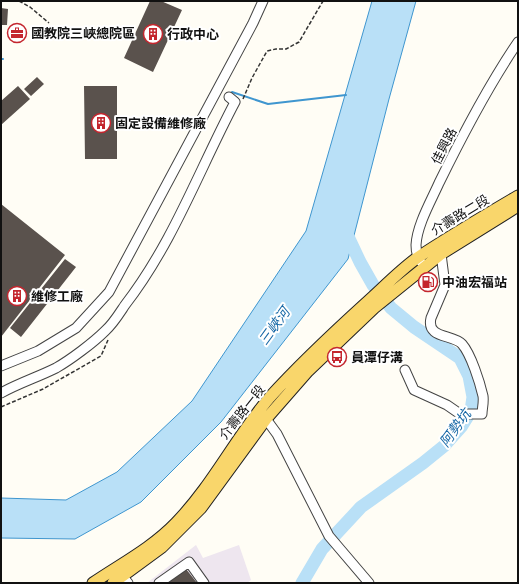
<svg xmlns="http://www.w3.org/2000/svg" width="519" height="584" font-family="'IBM Plex Serif','Noto Sans TC',serif">
<rect width="100%" height="100%" fill="#fffdf5"/>
<path fill="#eee6ef" d="M196,545L203,558L239,545L251,580L247,583H147Z"/>
<path fill="#b9e0f7" stroke="#3f96cf" d="M372,1H416L389,99L348,259L221,422L141,502L75,539L1,538V498L66,500L117,472L192,401L306,231Z"/>
<g fill="none" stroke-linecap="round" stroke-linejoin="round">
<path stroke="#3f96cf" stroke-width="2" d="M1,59H3
M232,92L268,104L346,95"/>
<path stroke="#b9e0f7" stroke-width="13" d="M302,583L322,549L361,507L423,463L444,446L461,427L471,411L473,397L469,376L460,358L414,327L391,308L373,285L360,262L344,228"/>
</g>
<path fill="#5a524d" d="M150,1H161L182,10L153,72L124,58Z
M1,8L8,9L7,25H1Z
M37,77L44,84L31,96L24,89Z
M18,86L30,99L1,125V101Z
M84,86H117V159H85Z
M1,204L65,255L1,337Z
M65,259L76,267L21,337L10,328Z
M186,569L197,583H167Z"/>
<g fill="none" stroke-linecap="round" stroke-linejoin="round">
<defs>
<path id="minor" d="M421,262C417,257 416,251 416,245C417,225 431,201 439,183C463,134 488,86 518,42
M1,366L38,351L76,328L109,292L253,23L263,1
M405,370L414,390L447,405L460,414H482C482,409 484,402 483,396C480,383 471,354 462,344C453,334 426,339 431,318L445,285L441,254
M1,393C19,383 38,377 56,368C70,360 93,343 105,331C113,324 119,314 125,305C173,243 199,170 235,102L229,97
M262,415L266,419L277,434L329,536L369,583
M123,577L128,583
M159,583L189,562L204,583"/>
<path id="major" d="M93,583C121,564 152,548 176,523C213,485 236,437 270,397C300,364 332,334 365,304C382,289 399,271 417,258C450,236 484,216 518,196
M113,583L162,547L201,508L266,419L308,371L374,308L441,254L518,206"/>
</defs>
<use href="#minor" stroke="#444" stroke-width="11"/>
<use href="#major" stroke="#222" stroke-width="13"/>
<path stroke="#333" stroke-width="1.5" stroke-dasharray="4 2" stroke-linecap="butt" d="M19,1L30,7L49,23
M243,99L252,78L267,51L276,49H286L299,42L323,1
M1,407L43,389L101,356L108,340"/>
<use href="#minor" stroke="#fff" stroke-width="9"/>
<use href="#major" stroke="#f9d66b" stroke-width="11"/>
</g>
<defs>
<symbol id="office-ring" viewBox="-11 -11 22 22"><circle r="9.5" fill="#fff" stroke="#c4262e" stroke-width="1.5"/><path d="M-6-3h4V-5.5h4V-3h4V5H-6ZM-1-4.5V-3h2v-1.5ZM-6 0V1H6V0Z" fill="#c4262e"/></symbol>
<symbol id="building-ring" viewBox="-11 -11 22 22"><circle r="9.5" fill="#fff" stroke="#c4262e" stroke-width="1.5"/><path d="M-4-6H4V6H1V3H-1V6H-4ZM-2.5-4.3h1.7v1.8h-1.7ZM.8-4.3h1.7v1.8H.8ZM-2.5-1h1.7V.8h-1.7ZM.8-1h1.7V.8H.8Z" fill="#c4262e"/></symbol>
<symbol id="fuel-ring" viewBox="-11 -11 22 22"><circle r="9.5" fill="#fff" stroke="#c4262e" stroke-width="1.5"/><path d="M-5.5-6h7V0h2V4h1.3V-2.5L3-4.5l.8-.8L6-3V5H2.5V1h-1V6h-7ZM-4.2-4.7v3.2H.2V-4.7Z" fill="#c4262e"/></symbol>
<symbol id="bus-ring" viewBox="-11 -11 22 22"><circle r="9.5" fill="#fff" stroke="#c4262e" stroke-width="1.5"/><path d="M-5-6H5V4H4V6H2V4H-2V6H-4V4H-5ZM-3.5-4V0h7V-4ZM-3.5 1.2v1.5H-2V1.2ZM2 1.2v1.5H3.5V1.2Z" fill="#c4262e"/></symbol>
</defs>
<g fill-rule="evenodd">
<use href="#office-ring" x="6" y="22" width="22" height="22"/>
<use href="#building-ring" x="142" y="23" width="22" height="22"/>
<use href="#building-ring" x="90" y="112" width="22" height="22"/>
<use href="#fuel-ring" x="417" y="271" width="22" height="22"/>
<use href="#building-ring" x="6" y="285" width="22" height="22"/>
<use href="#bus-ring" x="326" y="346" width="22" height="22"/>
</g>
<g text-anchor="middle" dominant-baseline="central" stroke-width="4" stroke-linejoin="round" paint-order="stroke">
<g font-size="13" font-weight="bold" fill="#111" stroke="#fff" text-anchor="start">
<text x="31" y="33">國教院三峽總院區</text>
<text x="167" y="34">行政中心</text>
<text x="115" y="123">固定設備維修廠</text>
<text x="442" y="282">中油宏福站</text>
<text x="31" y="296">維修工廠</text>
<text x="351" y="357">員潭仔溝</text>
</g>
<g font-size="13" fill="#111" stroke="#fff">
<text transform="translate(444 146) rotate(-63)">佳興路</text>
<text transform="translate(460 215) rotate(-31)">介壽路二段</text>
<text transform="translate(242 412) rotate(-52)">介壽路一段</text>
</g>
<g font-size="14" font-style="italic" fill="#1768a6" stroke="#fff">
<text transform="translate(274 326) rotate(-54)">三峽河</text>
<text transform="translate(455 428) rotate(-54)">阿勢坑</text>
</g>
</g>
<rect width="519" height="584" fill="none" stroke="#111111" stroke-width="4"/>
</svg>
